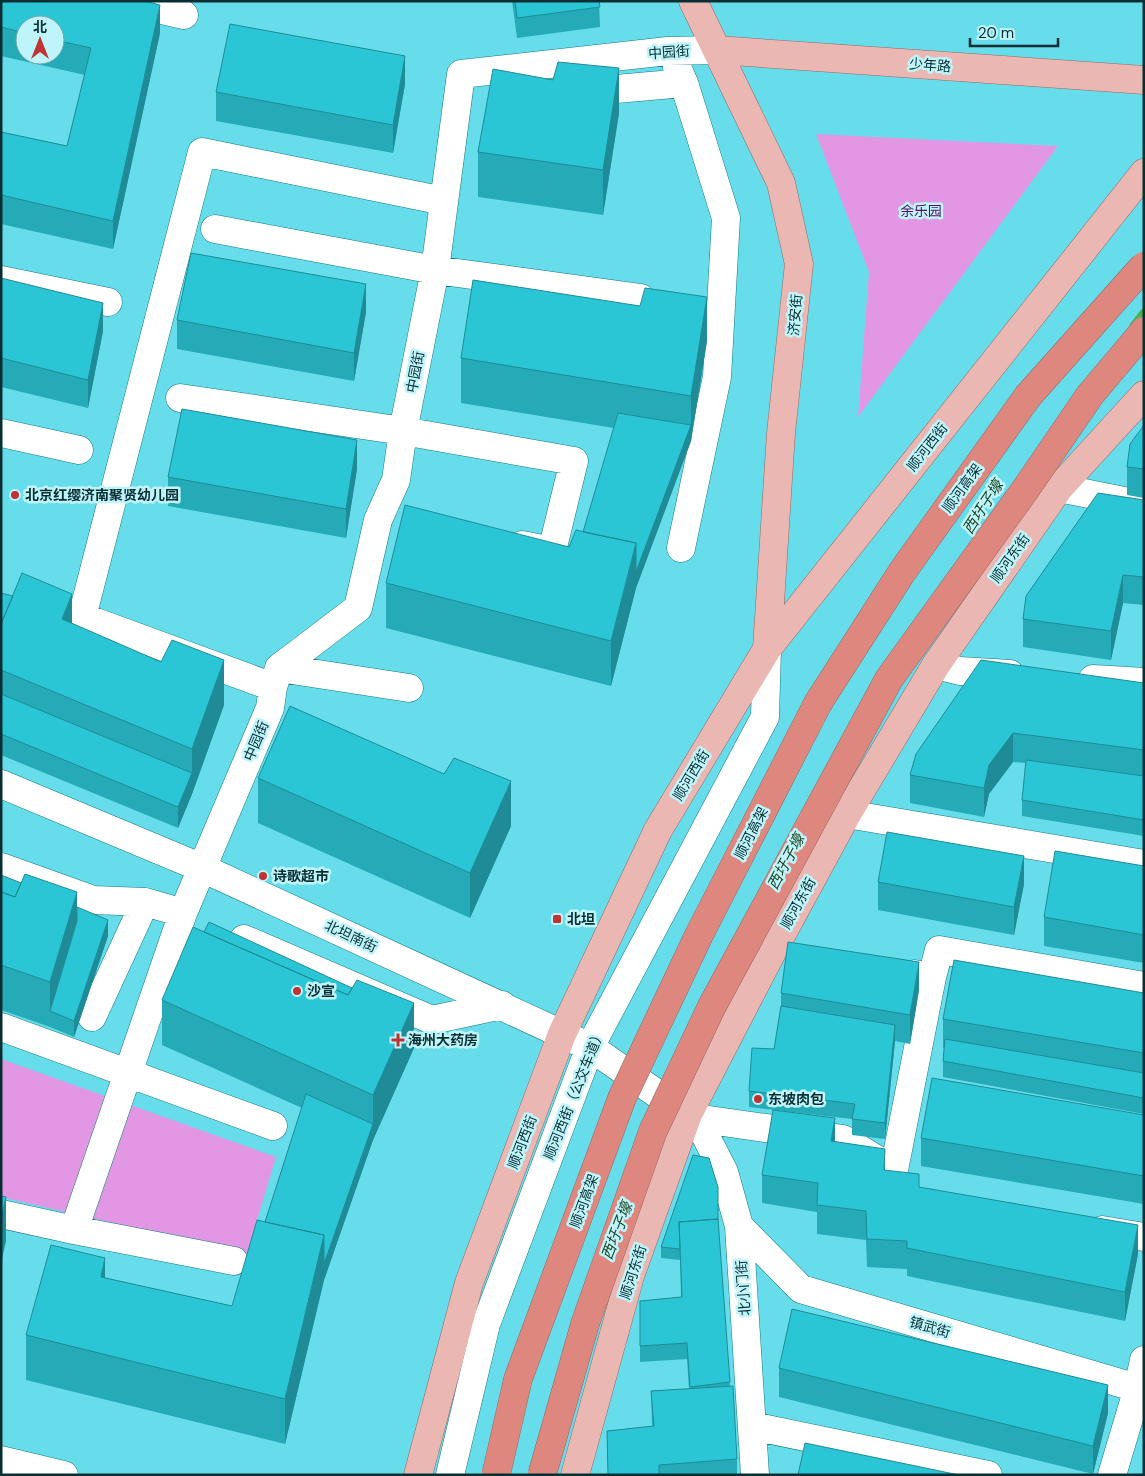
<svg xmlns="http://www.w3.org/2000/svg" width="1145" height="1476" font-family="'DM Sans','Noto Sans SC',sans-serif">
<rect width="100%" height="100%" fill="#67ddeb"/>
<path fill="#e297e4" d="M816,134L1058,146L858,417L869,272Z
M1,1059L276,1157L247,1254L1,1197Z"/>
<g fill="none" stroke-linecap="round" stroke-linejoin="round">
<path stroke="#4eaf59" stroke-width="9" d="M1134,326L1144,313"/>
<defs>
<path id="minor" d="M123,1L184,15
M582,92L684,83L677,67
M215,229L435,270L641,298
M1,280L108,302
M180,398L403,431L574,461L552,551L522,545
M1,433L79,450
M1059,488L1144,505
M681,548L717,377L726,218L684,83
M936,665L960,671L1010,674
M279,668L409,688
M1093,679L1144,682
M273,687L82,617L202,152L444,201
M1,784L202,868L590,1047L699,1123L724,1172L739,1226L755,1475
M847,814L1144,864
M1,867L93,900L145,902
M244,939L432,1020L502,1005
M914,974L932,977L939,950L1144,986
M92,1017L145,902L183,913
M1,1027L273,1126
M688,1114L702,1119L843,1139L894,1170L932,977
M1,1214L74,1230L183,913L270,708L273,687L279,668L358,608L378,520L396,480L403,431L435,270L461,74L668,51L717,50
M739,1226L801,1289L1144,1390
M74,1230L234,1261
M1102,1230L1144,1237
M752,1426L988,1475
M1,1460L64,1475
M450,1475L486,1324L590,1047L765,717L767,649
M1112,1475L1138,1388L1144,1360"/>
<path id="major" d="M693,1L781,183L799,264L781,433L767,649
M717,50L1144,80
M418,1475L469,1283L562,1034L658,830L767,649L1144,173
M575,1475L630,1276L688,1114L772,952L847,814L936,665L1059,488L1144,395"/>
</defs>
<use href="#minor" stroke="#127983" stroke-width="29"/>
<use href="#major" stroke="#936864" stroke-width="29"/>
<use href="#minor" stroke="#fff" stroke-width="28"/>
<use href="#major" stroke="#ebb7b2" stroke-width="28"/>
<defs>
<path id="highway-bridge" d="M496,1475L518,1379L622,1098L699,935L818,703L902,572L1028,396L1144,266
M542,1475L585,1324L653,1131L712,1006L889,679L1025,490L1090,395L1144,331"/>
</defs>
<use href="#highway-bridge" stroke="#936864" stroke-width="29" stroke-linecap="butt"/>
<use href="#highway-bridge" stroke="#de877f" stroke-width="28"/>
</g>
<path fill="#25aab8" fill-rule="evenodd" d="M1,1L160,33L113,249L1,224V132L67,146L85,75L1,56ZM25,25H55V55H25Z
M512,1H599L600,27L517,38Z
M553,80L619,113L603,215L478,197V152Z
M405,84L393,153L216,121V92Z
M1,278L103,331L88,408L1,387Z
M366,312L354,381L177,349V320Z
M707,341L691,441L636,588L611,686L386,628V583L569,547L583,532L614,428L461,403V358Z
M1144,425V498L1127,495V467Z
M357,469L346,538L168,506V477Z
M1144,500V605L1123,603L1111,660L1023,647V619Z
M1,593L72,623L224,705L192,794L178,828L1,755Z
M1144,683V836L1022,816V800L1026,763L1013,762L989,794L984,817L910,803V775L916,754Z
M258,778L511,826L470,918L258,823Z
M1144,866V963L1044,946V917Z
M1,875L77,907L108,936L74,1037L50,1027L1,1010Z
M878,882L1024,884L1014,935L878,910Z
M204,932L352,988L414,1003V1048L373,1140L324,1280L285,1444L26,1380V1335L105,1278L232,1306L265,1222L302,1108L162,1045V1000Z
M919,990L910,1044L895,1041L885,1139L852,1135V1119L749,1107V1091L774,1049L781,1006V993Z
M1144,993V1114L943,1077V1061L944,1048H943V1019Z
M1144,1115V1204L921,1166V1138Z
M835,1142L885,1170L919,1187L1138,1254L1125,1321L907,1276V1269L867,1267L866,1240L817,1234V1212L762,1203V1175Z
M718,1223L730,1387L737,1459V1475H608L607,1431L652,1426L651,1391L689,1389L687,1359L640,1362V1301L681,1297L680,1248V1260L661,1258V1247Z
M779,1368L1108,1413L1093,1474L779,1397Z"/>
<path fill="#1e8b96" d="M160,5V33L113,249V221Z
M405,56V84L393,153V125Z
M619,68V113L603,215V170Z
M366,284V312L354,381V353Z
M707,297V341L691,441L636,588L611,686V641L636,543L691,425V396Z
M103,303V331L88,408V380Z
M357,440V469L346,538V509Z
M1123,575V603L1111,660V631Z
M72,594V639L62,619Z
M224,660V705L192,794L178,828V807L192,773V749Z
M1013,733V762L989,794L984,817V788L989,765Z
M511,781V826L470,918V873Z
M1024,856V884L1014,935V907Z
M77,892V937L50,1011V982Z
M108,920V936L74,1037V1021Z
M919,962V990L910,1044V1015Z
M414,1003V1048L373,1140V1095Z
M895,1025V1041L885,1139V1123Z
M835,1118V1146L831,1141Z
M373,1124V1140L324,1280L285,1444V1399L324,1235Z
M885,1149V1177L884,1170Z
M6,1197V1241L1,1263V1218Z
M1138,1225V1254L1125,1321V1292Z
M105,1258V1303L101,1277Z
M1108,1385V1413L1093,1474V1446Z"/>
<path fill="#2bc6d6" stroke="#1e8b96" d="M1,1H145L160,5L113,221L1,195V132L67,146L91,48L55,40V25H25V33L1,27Z
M515,1H599L600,7L517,18Z
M230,24L405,56L393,125L216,92Z
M558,62L619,68L603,170L478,152L493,69L553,80Z
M191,253L366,284L354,353L177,320Z
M1,278L103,303L88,380L1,358Z
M473,280L640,306L645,288L707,297L691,396L461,358Z
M182,409L357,440L346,509L168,477Z
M618,413L691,425L636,572V543L583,532Z
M1144,425V469L1127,467L1130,444Z
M1098,493L1144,500V577L1123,575L1111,631L1023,619L1026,596Z
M405,505L569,547L576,530L636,543L611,641L386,583Z
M22,573L72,594L62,619L161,662L172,640L224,660L192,749L1,670V624Z
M1,593L13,596L1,624Z
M981,660L1144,683V750L1013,733L989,765L984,788L910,775L916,754Z
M1,694L192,773L178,807L1,734Z
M290,706L444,774L454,758L511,781L470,873L258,778Z
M1026,760L1144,776V820L1022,800Z
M887,832L1024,856L1014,907L878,882Z
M1055,851L1144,866V935L1044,917Z
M25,874L77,892L50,982L1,965V892L15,897Z
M1,875L21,883L15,897L1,892Z
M77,907L108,920L74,1021L50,1011L77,921Z
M209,922L352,988L348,995L204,932Z
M193,927L348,995L357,980L414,1003L373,1095L162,1000Z
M788,942L919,962L910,1015L781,993Z
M954,960L1144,993V1053L943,1019Z
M781,1006L895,1025L885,1123L852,1119L855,1104L749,1091L752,1048L774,1049Z
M945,1039L1144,1073V1098L943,1061Z
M932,1078L1144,1115V1176L921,1138Z
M306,1094L373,1124L324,1264V1235L265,1222Z
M773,1110L835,1118L831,1141L885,1149L884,1170L919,1174V1187L1138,1225L1125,1292L907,1248V1241L867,1239L866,1211L817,1205L818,1183L762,1175Z
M693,1155L709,1158L718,1187V1220V1219L679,1222L680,1249L661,1247Z
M1,1196L6,1197L1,1218Z
M718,1219L730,1382L690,1387L687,1343L640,1346V1301L682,1297L679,1222Z
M257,1220L324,1235L285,1399L26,1335L51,1245L105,1258L101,1277L232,1306Z
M792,1309L1108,1385L1093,1446L779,1368Z
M733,1386L737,1459L659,1465V1475H608L607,1431L654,1426L651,1391Z
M805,1443L959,1475H798Z"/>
<g fill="#c13232" stroke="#c0f4fb" stroke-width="2">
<circle cx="15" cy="495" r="5"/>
<circle cx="263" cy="876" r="5"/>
<rect x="552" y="914" width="10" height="10" rx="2.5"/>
<circle cx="297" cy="991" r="5"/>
<path d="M395.5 1032.5h5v5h5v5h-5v5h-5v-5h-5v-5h5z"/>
<circle cx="758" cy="1099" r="5"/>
</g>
<g text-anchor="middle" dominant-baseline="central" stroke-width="5" stroke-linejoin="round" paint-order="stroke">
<g font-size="14" fill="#072f33" stroke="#c0f4fb">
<text transform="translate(669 52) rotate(-4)">中园街</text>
<text transform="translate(930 65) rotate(4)">少年路</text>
<text transform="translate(795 315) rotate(-85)">济安街</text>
<text transform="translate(415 372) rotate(-79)">中园街</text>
<text transform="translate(927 447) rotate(-52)">顺河西街</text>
<text transform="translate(962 488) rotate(-54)">顺河高架</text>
<text transform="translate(1010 558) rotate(-55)">顺河东街</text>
<text transform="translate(256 741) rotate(-67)">中园街</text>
<text transform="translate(691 775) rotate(-59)">顺河西街</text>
<text transform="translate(751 833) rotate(-63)">顺河高架</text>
<text transform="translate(798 903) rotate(-61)">顺河东街</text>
<text transform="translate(351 936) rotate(25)">北坦南街</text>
<text transform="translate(574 1094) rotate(-68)">顺河西街（公交车道）</text>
<text transform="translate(522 1142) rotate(-69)">顺河西街</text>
<text transform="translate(584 1201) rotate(-70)">顺河高架</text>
<text transform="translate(633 1272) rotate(-72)">顺河东街</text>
<text transform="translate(743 1288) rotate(-94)">北小门街</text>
<text transform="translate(930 1327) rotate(16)">镇武街</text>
</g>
<g font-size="14" fill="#5c0e61" stroke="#c0f4fb">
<text x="921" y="211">余乐园</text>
</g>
<g font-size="14" font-weight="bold" fill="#072f33" stroke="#c0f4fb" text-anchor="start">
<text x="25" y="495">北京红缨济南聚贤幼儿园</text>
<text x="273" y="876">诗歌超市</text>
<text x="567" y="919">北坦</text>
<text x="307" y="991">沙宣</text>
<text x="408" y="1040">海州大药房</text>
<text x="768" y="1099">东坡肉包</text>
</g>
<g font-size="15" font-style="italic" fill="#1d4321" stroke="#c0f4fb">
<text transform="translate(983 507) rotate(-57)">西圩子壕</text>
<text transform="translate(786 862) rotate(-62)">西圩子壕</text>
<text transform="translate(617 1231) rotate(-69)">西圩子壕</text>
</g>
</g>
<rect width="1145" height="1476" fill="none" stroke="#072f33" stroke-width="5"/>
<g transform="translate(40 40)"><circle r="24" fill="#c0f4fb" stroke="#76a5ab"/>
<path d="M0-4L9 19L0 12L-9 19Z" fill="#c13232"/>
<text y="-8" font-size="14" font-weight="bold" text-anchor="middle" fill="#072f33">北</text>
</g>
<path d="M970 38v8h88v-8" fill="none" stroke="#072f33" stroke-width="2.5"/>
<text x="978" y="38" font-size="15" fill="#072f33" stroke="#c0f4fb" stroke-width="4" paint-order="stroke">20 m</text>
</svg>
